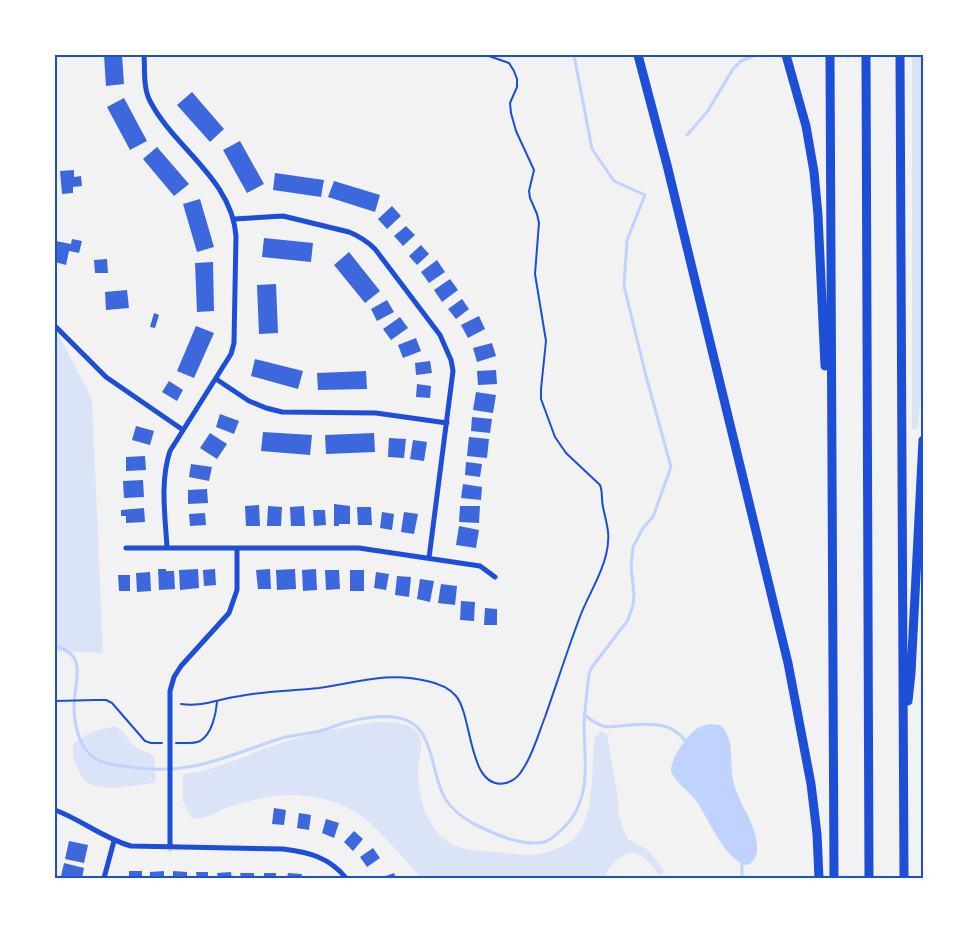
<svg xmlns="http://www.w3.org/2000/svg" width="978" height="933" font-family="'Space Grotesk',sans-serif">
<rect width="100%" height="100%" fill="#f2f2f2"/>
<path fill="#dbe4f7" d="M912,55H923V383L917,429H912Z
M55,328L92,399L103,653L55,651Z
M375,722C388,722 410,721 418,733C425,741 417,763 418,774C418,785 422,808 428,818C433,827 440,838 450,843C465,852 482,850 498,852C524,855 539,859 564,845C567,844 571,842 573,839C597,816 590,768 595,737L601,731L607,734L618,798L619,814L623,829L628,839L648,850L664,871L662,874L658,873C652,866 646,857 637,854C623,850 609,866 604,878H422C401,857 378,826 354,811C324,794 285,791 253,800C246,802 239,804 231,806C218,811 207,820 192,818L183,802V774C216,771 247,754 278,744C309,733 343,728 375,722Z
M115,726C128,733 128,742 135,747C141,750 148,752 154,756L156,780L154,783C136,785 98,794 84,780C82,778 80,773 78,770C74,761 71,752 74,743L91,732Z"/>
<path fill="#bfd3fe" d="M710,724L720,725C736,739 729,762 733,780C738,803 756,823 757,846C758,854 755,861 748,865C726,863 708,818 697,802C689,791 677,784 671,772C670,760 687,734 698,728C701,726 706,725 710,724Z"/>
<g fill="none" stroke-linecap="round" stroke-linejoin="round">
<path stroke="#bfd3fe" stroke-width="3" d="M687,135L707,112L733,69L741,61L756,55
M55,646C88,655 75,679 74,705C74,725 79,750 98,760C108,765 120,766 131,767C150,770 174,770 194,766C224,760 253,747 282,738C297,734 313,734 327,729C346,721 373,715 393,717C438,721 428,773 446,800C459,819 481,828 501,836C514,841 534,846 547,841C556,837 562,829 569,822C592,793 584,758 584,724C585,708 587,691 589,674L592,667L628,620L633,605L634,594L631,566L633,547L643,528L653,517L671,467L646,376L624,286L627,240L645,195L614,181L592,149L574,55
M586,716C591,720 597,724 603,726C608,728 614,726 619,726C643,724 673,719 687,744
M742,861V878"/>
</g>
<path fill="#3d67dc" d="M104,55H122L124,84L106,86Z
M192,92L224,129L210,142L177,105Z
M124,98L147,141L130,150L107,107Z
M240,141L264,184L247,193L223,150Z
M157,147L189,184L174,196L143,159Z
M74,170V177L81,176L82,186L73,187V193L62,194L60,171Z
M275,173L324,180L321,197L273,190Z
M334,181L380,195L375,212L328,197Z
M200,199L214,247L197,252L183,204Z
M392,206L401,216L387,229L378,219Z
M406,226L415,235L403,246L394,236Z
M264,238L313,243L311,262L262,257Z
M72,239L82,241L79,253L69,251L66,265L55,262L56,241L71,244Z
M421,245L429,254L417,265L409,256Z
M349,252L380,291L365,303L334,265Z
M107,259L108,273H95L94,260Z
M437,260L445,272L429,283L421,272Z
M213,262L214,311L197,312L195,263Z
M450,279L458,290L442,302L434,290Z
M276,284L278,333L259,334L257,285Z
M127,290L129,308L106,310L105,292Z
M462,299L469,309L456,319L448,309Z
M387,300L394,312L377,321L371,309Z
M154,313L159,315L155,328L150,327Z
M479,316L485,329L468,338L461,325Z
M400,317L408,328L391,340L383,329Z
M196,326L214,333L194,378L177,371Z
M416,338L421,351L403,358L398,345Z
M492,343L496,356L477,362L473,348Z
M255,359L303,371L298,389L251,376Z
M430,361L432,373L416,375L415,363Z
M496,370L497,384L478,385L477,371Z
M366,371L367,389L318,390L317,373Z
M169,381L183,390L177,401L162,392Z
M417,384L431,386L430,398L416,397Z
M476,392L496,395L493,413L473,410Z
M220,414L239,421L234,434L216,427Z
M472,417L492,419L490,433L471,431Z
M136,426L154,431L150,445L132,440Z
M263,432L312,435L310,455L261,451Z
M210,433L227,444L217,459L200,448Z
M374,433L375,452L326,454L325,435Z
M469,437L489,439L487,458L467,456Z
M389,438L406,439L404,458L388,457Z
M413,440L427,442L424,461L410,459Z
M145,456L146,470L126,471V457Z
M466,462L482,464L480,477L465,475Z
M191,464L212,467L209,481L189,477Z
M143,480L144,497L124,498L123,481Z
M463,484L482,487L481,500L461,498Z
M207,489L208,503L188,504V490Z
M334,504L350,506V524H339V526H334Z
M259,505L260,526H246L245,506Z
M268,506L282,507L281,526H267Z
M304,506L305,526H291L290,507Z
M460,506H480L479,523L459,522Z
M357,507H371L372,525H358Z
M144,508L145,522L126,523V516H121V510Z
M313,510H325L326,525L314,526Z
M382,512L394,514L392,530L380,528Z
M404,512L418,514L414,534L401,532Z
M205,513L206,525L190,526L189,514Z
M459,526L479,530L476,548L456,545Z
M158,569H166V571H174L175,589L159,590Z
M198,569L199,588L180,590L179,570Z
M215,569L216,585L204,586L203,570Z
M270,569L271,589H258L256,570Z
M295,569L296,589L277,590L276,570Z
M316,569L317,590L303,591L302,570Z
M325,570H339L340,589L326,590Z
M350,570H364V591H350Z
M150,572L151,591L137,592L136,573Z
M376,572L389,574L386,590L374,588Z
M118,575H130V591H119Z
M397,576L411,577L409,597L395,595Z
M420,579L434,581L430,602L417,599Z
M441,584L457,586L455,605L438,603Z
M461,601L475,602L474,621L460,620Z
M485,608L497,609V625H484Z
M274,808L286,810L284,825L272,824Z
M299,813L311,815L309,830L297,828Z
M326,819L339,823L334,838L322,833Z
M354,831L363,839L353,851L344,842Z
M69,841L88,845L84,863L65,859Z
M373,848L380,858L367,867L360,857Z
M64,863L84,868L82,878L61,876Z
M129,871H142V878H129Z
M164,871V878H150V872Z
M173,871L187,872V878H173Z
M196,872H208V878H197Z
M231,872L232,878H218L217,873Z
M240,873H254V878H241Z
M264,873H276V878H264Z
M288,873L302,874L301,878H287Z
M394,873L396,878H380Z"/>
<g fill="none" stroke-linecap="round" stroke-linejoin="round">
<path stroke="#1d4ed8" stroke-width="2" d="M55,701L95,700H106L112,703L145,741L151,743H162
M181,704C203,707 218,699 240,696C266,691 292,691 319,688C355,683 389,671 427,681C437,683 449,688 456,696C473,716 468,792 506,783C514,781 519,776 523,769C533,754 538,735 545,717C557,683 568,648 581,614C589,594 601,576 606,555C611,534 607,526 603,507C601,499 603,492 600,485L566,453L555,437L541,399V389L546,341L535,274L539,223L537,214L530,198L529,191L534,170L516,131L511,113L510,103L517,87V79L514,71L509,63L486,55
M176,743C184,743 194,744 200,741C212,734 216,714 217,702"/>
<path stroke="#1d4ed8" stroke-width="5" d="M144,55C145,69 143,88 150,101C174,148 232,179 236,236L234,343L231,354L170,451C160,481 165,515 167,547
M234,219L283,216L349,232C359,236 367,241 375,249L440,335L451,360L453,371L429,558
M55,326L106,377L183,430
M216,379L249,401L266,408L282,412L376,413L447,423
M126,548H359L480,566L495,577
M55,810C82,820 103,838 131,846L283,849C308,852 329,857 346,878
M170,848V691L174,677L181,666L229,613L237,590V548
M104,878L114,841"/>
<path stroke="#1d4ed8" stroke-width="9" d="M638,55L667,165L788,663L811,784L817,834L819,878
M786,55L806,126L814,172L818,215L825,366
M830,55L834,878
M866,55L869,878
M900,55L904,878
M908,701L911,673L923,440"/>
</g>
<rect width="978" height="933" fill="none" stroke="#ffffff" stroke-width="112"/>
<rect x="56" y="56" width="866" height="821" fill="none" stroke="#1d4ed8" stroke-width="2"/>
</svg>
